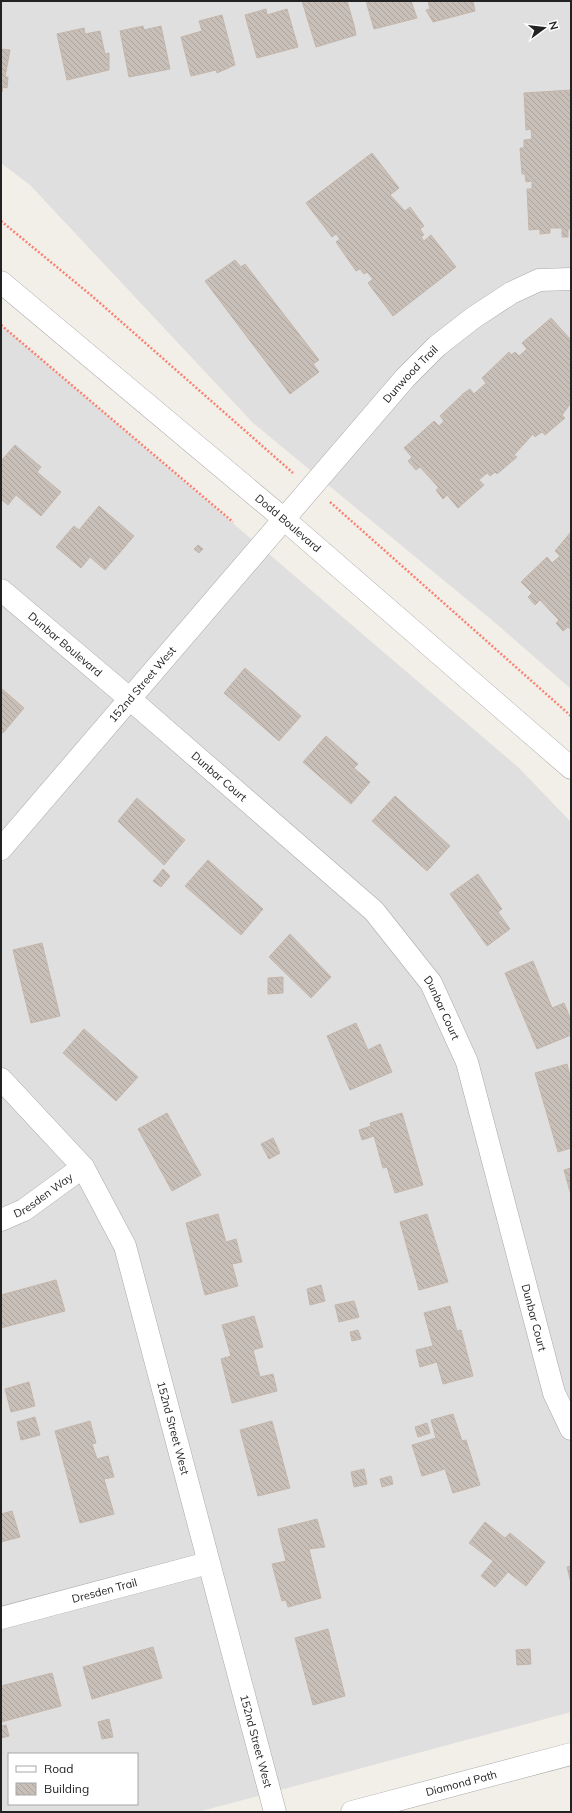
<svg xmlns="http://www.w3.org/2000/svg" width="572" height="1813" font-family="Mulish,sans-serif">
<defs>
<pattern id="building-back-hatch" width="6" height="6" patternUnits="userSpaceOnUse"><rect width="6" height="6" fill="#c7bfb8"/><path d="M-1 5l2 2M0 0l6 6M5-1l2 2" fill="none" stroke="#aba49e"/></pattern>
</defs>
<rect width="100%" height="100%" fill="#f2efe9"/>
<path fill="#e0dfdf" fill-rule="evenodd" d="M1,1H571V689L493,621L253,423L30,185L1,163Z
M1,325L518,767L571,822V1712L198,1812H1ZM9,1754H137V1804H9Z"/>
<path fill="url(#building-back-hatch)" stroke="#c4b6ab" d="M302,1H347L354,25L356,35L316,47Z
M366,1H411L417,18L374,29Z
M428,1H473L475,11L433,22L426,10L430,9Z
M266,9L267,15L287,9L298,47L257,58L245,15Z
M222,15L235,65L217,73L216,70L191,76L181,37L202,31L199,21Z
M143,26L144,30L161,26L170,69L129,77L120,31Z
M84,28L85,34L100,31L105,54L109,53V70L67,80L57,34Z
M1,49L10,50L5,77H8L7,88L3,87L2,92Z
M571,90V229H568V237H562V228H550V233L540,234V229L529,230L527,189H532V181L526,182L525,174H522L520,148H524V140L532,139L531,129L526,130L524,93Z
M372,153L399,188L390,195L405,211L410,207L424,226L420,229L424,235L421,237L424,241L431,235L456,267L393,316L368,283L373,279L367,272L364,274L360,269L356,271L336,242L340,239L336,234L332,237L306,203Z
M235,260L241,267L245,264L319,360L313,364L319,372L290,394L205,281Z
M551,318L571,340V403L562,415L565,418L545,435L542,432L535,437L533,434L514,455L517,457L497,474L495,472L490,476L487,473L479,480L484,485L458,508L447,495L443,499L436,490L439,488L420,467L416,470L408,461L412,457L404,448L434,421L439,426L444,421L440,416L464,393L470,389L474,394L486,383L482,378L509,352L511,355L515,352L519,356L527,349L522,343Z
M15,445L41,467L37,472L61,492L41,516L16,495L8,505L1,499V461Z
M99,506L134,536L105,570L90,557L81,568L56,547L74,526L79,530Z
M571,532V630L568,627L563,631L556,623L559,620L540,600L535,605L528,597L532,593L521,582L547,557L552,563L560,556L555,551Z
M198,545L203,549L199,553L194,549Z
M245,668L301,716L279,741L224,693Z
M1,688L24,708L3,733L1,732Z
M326,736L358,764L354,768L370,782L351,804L303,762Z
M395,796L450,846L427,871L372,821Z
M137,798L185,840L164,865L118,821Z
M208,860L263,909L241,935L185,886Z
M163,869L170,876L161,887L153,881Z
M478,874L502,909L498,912L510,929L487,946L450,894Z
M290,934L331,977L311,998L269,957Z
M42,943L60,1016L31,1023L13,950Z
M533,961L552,1008L564,1003L571,1020V1035L537,1049L505,973Z
M283,977V993L268,994V978Z
M356,1023L368,1050L380,1044L392,1072L350,1090L327,1036Z
M84,1029L138,1077L116,1101L63,1053Z
M567,1064L571,1080V1148L558,1152L535,1073Z
M167,1113L201,1175L172,1191L138,1129Z
M402,1113L423,1185L395,1193L387,1167L383,1168L374,1136L362,1140L359,1130L371,1126L370,1123Z
M273,1138L280,1153L269,1159L261,1144Z
M571,1168V1195L564,1170Z
M218,1214L226,1242L236,1239L242,1262L232,1264L238,1286L205,1295L186,1223Z
M427,1214L448,1282L419,1290L400,1222Z
M56,1280L65,1311L1,1328V1295Z
M321,1285L325,1301L310,1305L307,1289Z
M354,1301L359,1317L339,1322L335,1305Z
M450,1306L457,1331L461,1330L473,1376L443,1384L437,1362L420,1367L416,1350L433,1346L424,1313Z
M254,1316L263,1347L253,1350L260,1377L273,1374L277,1391L232,1403L221,1359L231,1356L222,1325Z
M358,1330L361,1339L352,1341L350,1332Z
M29,1382L35,1406L11,1412L5,1389Z
M453,1414L462,1441L466,1440L480,1485L453,1493L445,1469L422,1476L412,1445L436,1438L431,1420Z
M35,1417L40,1435L21,1440L17,1422Z
M90,1421L96,1443L92,1444L97,1459L108,1456L114,1477L104,1479L114,1514L80,1523L55,1431Z
M272,1421L290,1488L258,1496L240,1430Z
M427,1423L430,1433L418,1437L415,1427Z
M364,1469L367,1484L354,1487L351,1472Z
M391,1476L393,1484L382,1487L380,1479Z
M12,1511L20,1537L1,1542V1514Z
M317,1519L325,1547L309,1549L321,1598L288,1607L286,1600L282,1601L272,1564L286,1561L278,1529Z
M485,1522L505,1538L510,1533L545,1562L526,1586L508,1572L495,1587L481,1576L493,1561L469,1543Z
M571,1566V1583L567,1567Z
M328,1629L345,1696L313,1705L295,1638Z
M153,1647L162,1678L92,1699L83,1667Z
M530,1649L531,1664L517,1665L516,1650Z
M52,1673L61,1706L1,1722V1686Z
M109,1719L113,1737L102,1739L98,1722Z
M6,1725L9,1736L1,1738V1726Z"/>
<g fill="none" stroke-linecap="round" stroke-linejoin="round">
<defs>
<g id="minor">
<path id="s1" d="M1,282L285,520L571,768"/>
<path id="s2" d="M1,590L130,699L374,911L431,983L467,1062L554,1393L571,1429"/>
<path id="s3" d="M1,849L405,378L437,346L473,318L511,293L539,280L571,279"/>
<path id="s4" d="M1,1079L83,1167L125,1246L275,1812"/>
<path id="s5" d="M1,1220L24,1210L83,1167"/>
<path id="s6" d="M1,1618L208,1563"/>
<path id="s7" d="M352,1812L571,1754"/>
</g>
</defs>
<use href="#minor" stroke="#a9a9a9" stroke-width="23"/>
<path stroke="#fa8072" stroke-width="2.5" stroke-dasharray="2 2" stroke-linecap="butt" d="M1,221L92,296L293,473
M1,325L233,522
M330,502L571,716"/>
<use href="#minor" stroke="#fff" stroke-width="22"/>
</g>
<g text-anchor="middle" dominant-baseline="central" stroke-width="3.5" stroke-linejoin="round" paint-order="stroke">
<g font-size="11" fill="#222" stroke="#fff">
<text stroke="none"><textPath href="#s3" startOffset="627">Dunwood Trail</textPath></text>
<text stroke="none"><textPath href="#s1" startOffset="375">Dodd Boulevard</textPath></text>
<text stroke="none"><textPath href="#s2" startOffset="84">Dunbar Boulevard</textPath></text>
<text stroke="none"><textPath href="#s3" startOffset="217">152nd Street West</textPath></text>
<text stroke="none"><textPath href="#s2" startOffset="287">Dunbar Court</textPath></text>
<text stroke="none"><textPath href="#s2" startOffset="611">Dunbar Court</textPath></text>
<text stroke="none"><textPath href="#s5" startOffset="49">Dresden Way</textPath></text>
<text stroke="none"><textPath href="#s2" startOffset="935">Dunbar Court</textPath></text>
<text stroke="none"><textPath href="#s4" startOffset="398">152nd Street West</textPath></text>
<text stroke="none"><textPath href="#s6" startOffset="107">Dresden Trail</textPath></text>
<text stroke="none"><textPath href="#s4" startOffset="722">152nd Street West</textPath></text>
<text stroke="none"><textPath href="#s7" startOffset="113">Diamond Path</textPath></text>
</g>
</g>
<rect width="572" height="1813" fill="none" stroke="#222222" stroke-width="4"/>
<rect x="8" y="1753" width="130" height="52" fill="#ffffff" stroke="#a7a7a7"/>
<rect x="16" y="1766" width="20" height="6" fill="#ffffff" stroke="#a7a7a7"/>
<text x="44" y="1773" font-size="12" fill="#222222">Road</text>
<rect x="16" y="1783" width="20" height="12" fill="url(#building-back-hatch)" stroke="#a7a7a7"/>
<text x="44" y="1793" font-size="12" fill="#222222">Building</text>
<g transform="translate(544 28) rotate(75)" stroke="#ffffff" stroke-width="3" paint-order="stroke">
<path d="M0-3L7 15L0 10L-7 15Z" fill="#222222"/>
<text y="-6" font-size="11" font-weight="bold" text-anchor="middle" fill="#222222">N</text>
</g>
</svg>
